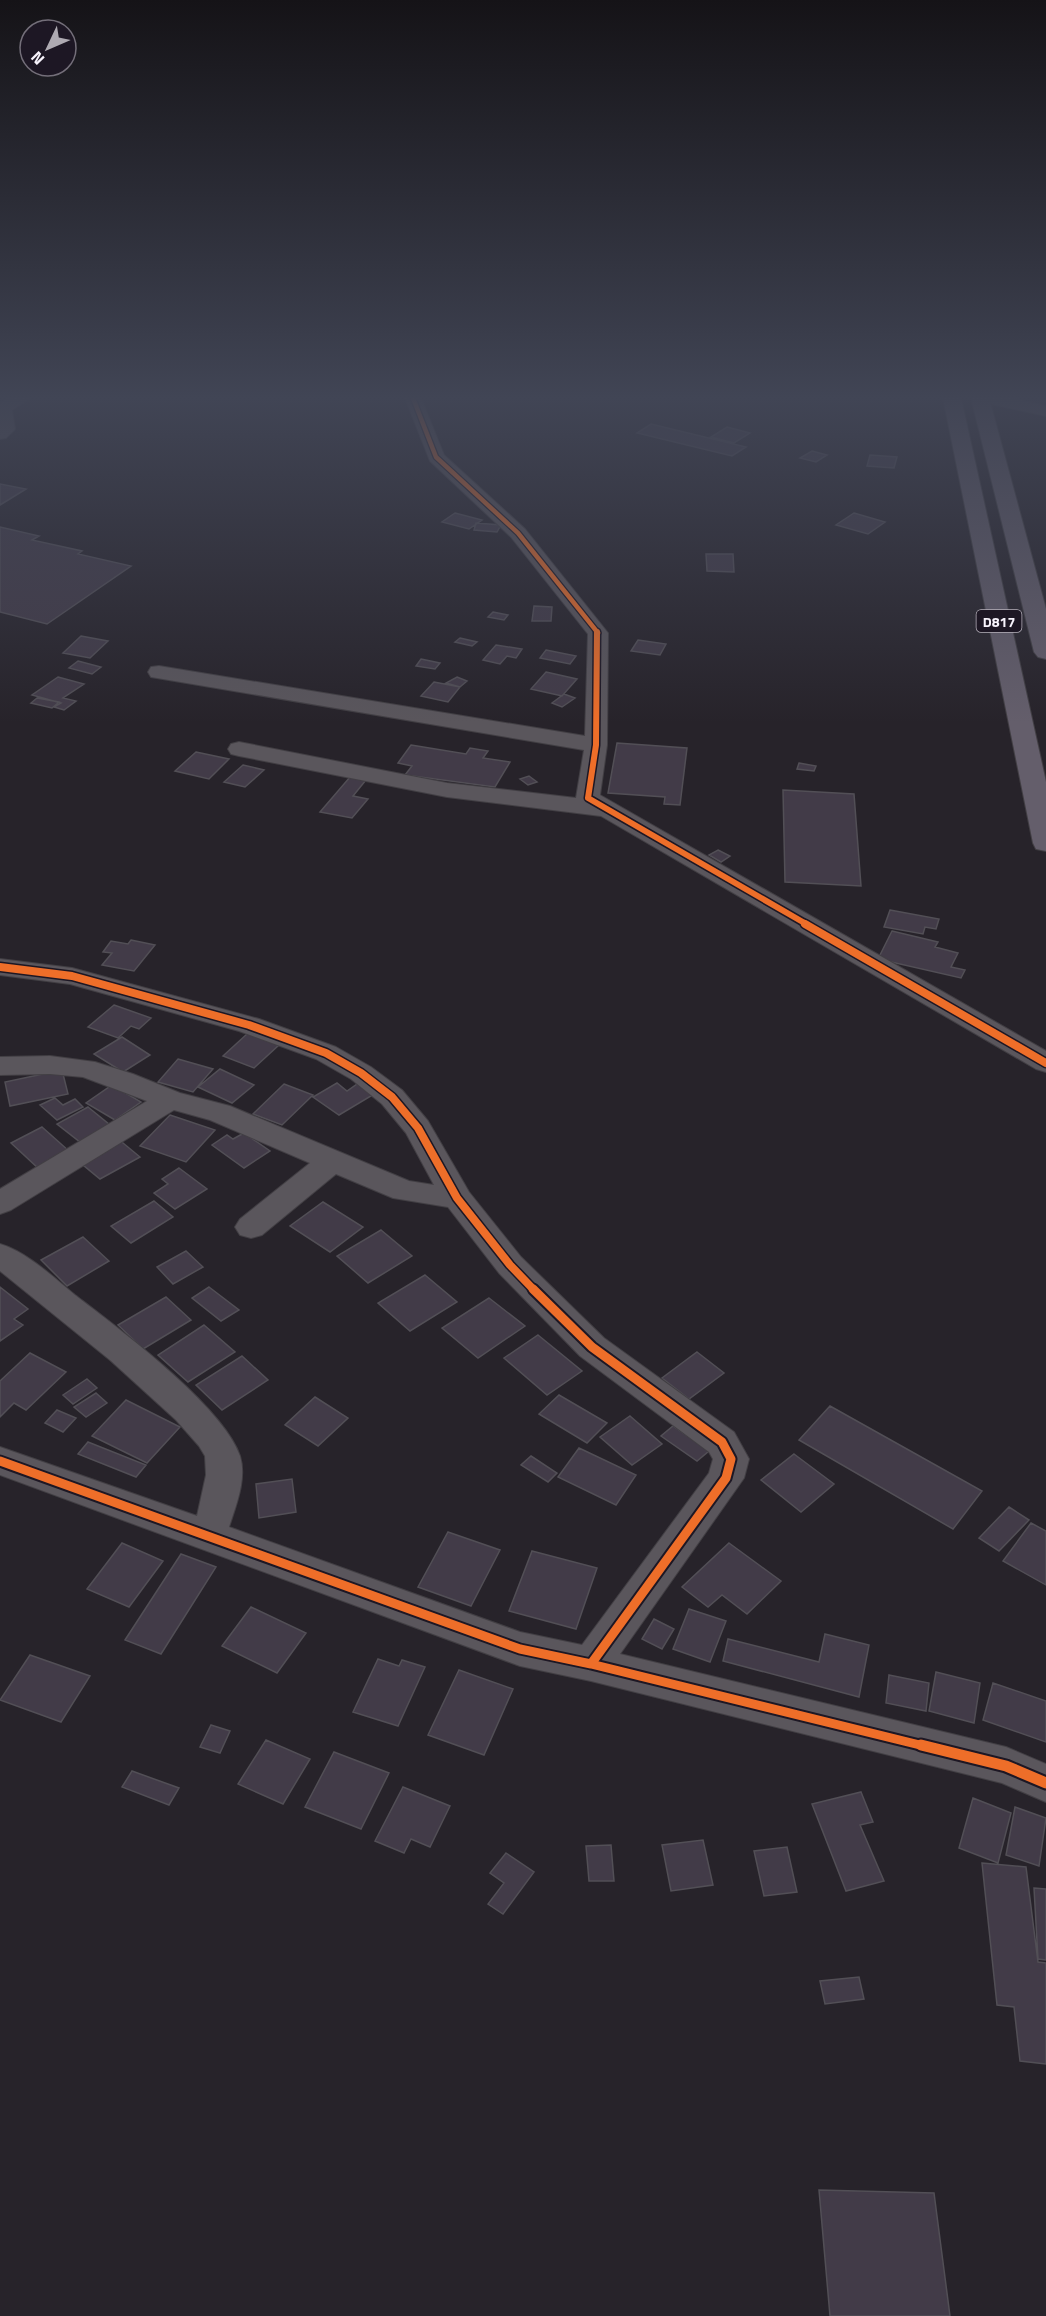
<svg xmlns="http://www.w3.org/2000/svg" width="1046" height="2316" font-family="'Titillium Web',sans-serif">
<rect width="100%" height="100%" fill="#27232a"/>
<path fill="#423b48" stroke="#524f56" stroke-width="1.5" d="M651,424L746,447L732,456L637,433Z
M727,427L750,433L734,443L711,437Z
M812,451L827,455L816,462L800,458Z
M870,455L897,457L894,468L867,466Z
M0,484L26,489L0,505Z
M455,513L482,520L469,529L442,522Z
M854,513L885,522L868,534L836,525Z
M476,523L501,525L497,532L474,530Z
M0,527L39,536L32,540L82,551L78,554L131,566L47,624L0,612Z
M706,554H733L734,572L707,571Z
M534,606L552,607L551,621H532Z
M493,612L508,615L504,620L488,617Z
M81,636L108,641L90,658L63,653Z
M460,638L477,642L472,646L455,642Z
M638,640L666,644L660,655L631,651Z
M496,645L522,649L516,658L507,656L500,664L483,660Z
M546,650L576,656L570,664L540,658Z
M421,659L440,663L435,669L416,666Z
M78,661L101,667L92,674L69,668Z
M546,672L577,679L562,696L531,689Z
M58,677L84,684L63,698L76,701L64,710L54,707L61,703L32,695Z
M457,677L467,681L460,687L446,683Z
M434,682L460,687L448,702L421,696Z
M564,694L575,698L562,707L552,703Z
M37,698L59,702L52,708L31,703Z
M617,743L687,748L680,805L664,804L665,797L608,793Z
M411,745L466,754L470,748L488,751L483,758L510,762L495,787L405,775L412,766L398,763Z
M196,752L229,759L209,779L175,771Z
M799,763L816,766L814,771L797,769Z
M243,765L264,770L245,787L224,782Z
M529,776L537,782L528,785L520,779Z
M350,777L366,780L353,796L368,799L352,818L320,812Z
M783,790L854,794L861,886L785,882Z
M718,850L730,856L721,862L709,855Z
M890,910L939,919L936,929L925,927L923,934L884,927Z
M892,931L938,942L935,947L958,953L951,967L965,970L961,978L878,959Z
M131,940L155,945L134,971L102,965L112,953L103,952L111,941L128,944Z
M114,1005L151,1018L139,1029L131,1026L118,1038L88,1027Z
M248,1033L279,1045L254,1068L223,1056Z
M122,1037L150,1055L123,1072L94,1054Z
M178,1059L213,1069L193,1092L158,1082Z
M220,1069L254,1085L232,1103L198,1087Z
M62,1070L68,1094L10,1106L5,1082Z
M360,1082L376,1093L339,1115L313,1097L337,1083L347,1091Z
M284,1084L313,1095L282,1125L253,1114Z
M112,1085L141,1102L115,1120L86,1103Z
M55,1098L63,1105L75,1099L83,1107L57,1120L40,1105Z
M88,1107L110,1125L80,1142L57,1124Z
M170,1115L215,1130L186,1162L140,1146Z
M42,1127L69,1151L38,1168L11,1143Z
M244,1133L270,1151L244,1168L212,1145L227,1135L233,1139Z
M117,1138L140,1157L100,1179L77,1160Z
M179,1168L207,1189L175,1209L154,1193L168,1184L162,1179Z
M154,1201L173,1217L131,1243L111,1226Z
M323,1202L363,1227L330,1252L290,1226Z
M381,1230L412,1256L368,1283L337,1256Z
M83,1237L109,1261L67,1286L41,1260Z
M186,1251L203,1267L173,1284L157,1267Z
M425,1275L457,1302L410,1331L378,1303Z
M0,1287L28,1309L14,1319L23,1325L0,1341Z
M209,1287L239,1310L221,1321L192,1298Z
M166,1297L191,1320L143,1349L118,1325Z
M489,1298L525,1326L478,1358L442,1328Z
M204,1325L235,1352L188,1382L158,1355Z
M538,1335L582,1371L547,1395L504,1358Z
M697,1352L724,1373L689,1399L662,1378Z
M30,1353L66,1372L26,1410L14,1403L0,1417V1381Z
M242,1356L268,1380L222,1410L196,1385Z
M87,1379L97,1388L73,1404L63,1395Z
M96,1393L107,1403L86,1417L74,1407Z
M559,1395L607,1423L587,1443L539,1414Z
M315,1397L348,1418L318,1446L285,1425Z
M126,1400L180,1427L147,1463L92,1436Z
M830,1406L982,1491L953,1529L799,1440Z
M57,1410L76,1418L63,1432L45,1423Z
M630,1416L662,1444L632,1465L600,1437Z
M673,1426L709,1451L697,1461L661,1436Z
M88,1442L146,1465L136,1477L78,1454Z
M579,1448L636,1475L616,1505L558,1477Z
M794,1454L834,1484L801,1512L761,1480Z
M531,1456L557,1473L548,1482L521,1465Z
M292,1479L296,1512L259,1518L256,1484Z
M1009,1507L1029,1520L999,1551L979,1538Z
M1031,1523L1046,1531V1585L1003,1561Z
M448,1532L500,1550L471,1606L418,1587Z
M122,1543L163,1561L129,1607L87,1589Z
M729,1543L781,1581L747,1614L722,1595L708,1607L682,1587Z
M532,1551L597,1568L576,1629L509,1611Z
M181,1554L216,1567L161,1654L125,1640Z
M251,1607L306,1633L277,1673L222,1646Z
M689,1609L726,1621L710,1662L673,1649Z
M654,1619L674,1629L662,1649L642,1639Z
M825,1634L869,1645L859,1697L723,1661L728,1639L819,1662Z
M30,1655L90,1676L61,1722L0,1700Z
M378,1659L399,1666L402,1660L425,1667L398,1726L353,1712Z
M459,1670L513,1689L484,1755L428,1735Z
M936,1672L980,1683L974,1723L929,1711Z
M889,1675L929,1683L926,1711L886,1703Z
M993,1683L1046,1701V1742L983,1720Z
M211,1725L230,1731L220,1753L200,1747Z
M266,1740L310,1759L283,1804L238,1784Z
M334,1752L389,1773L361,1829L305,1807Z
M132,1771L179,1788L169,1805L122,1787Z
M403,1787L450,1806L430,1847L411,1839L404,1853L375,1841Z
M861,1792L873,1822L860,1825L884,1881L846,1891L812,1804Z
M973,1798L1011,1813L998,1863L959,1848Z
M1015,1807L1046,1818L1039,1866L1006,1855Z
M703,1840L713,1885L671,1891L662,1845Z
M611,1845L614,1881H589L586,1846Z
M787,1847L797,1892L764,1896L754,1851Z
M506,1853L534,1872L503,1914L488,1904L504,1883L490,1873Z
M982,1863L1026,1867L1038,1962L1046,1963V2064L1020,2061L1014,2007L997,2005Z
M1034,1888L1046,1889V1960L1038,1959Z
M859,1977L864,1999L825,2004L820,1981Z
M819,2190L934,2193L950,2316H830Z"/>
<g fill="none" stroke-linecap="round" stroke-linejoin="round">
<defs>
<path id="minor" d="M9,398H31L12,410L15,429L6,438L0,439V403Z
M405,398H421L444,455L525,529L608,633L607,745L600,795L1046,1051V1072L1036,1069L601,816L447,797L239,756L231,754L228,749L231,744L239,742L447,783L576,798L584,750L151,677L148,672L151,667L159,666L585,736L588,634L511,537L430,461Z
M980,398H1012L1046,406V416L982,402Z
M0,959L72,968L259,1019L336,1047L371,1067L402,1090L428,1121L469,1192L521,1257L604,1338L734,1432L749,1459L744,1478L620,1654L1006,1747L1046,1764V1802L1002,1783L591,1681L520,1666L0,1475V1447L197,1516L206,1475L205,1456L199,1446L176,1420L110,1360L0,1271V1244C27,1252 53,1277 75,1295C118,1328 223,1406 240,1456C247,1479 236,1505 229,1527L520,1632L582,1645L709,1473L713,1459L709,1452L580,1356L499,1273L448,1207L393,1198L336,1174L262,1235L251,1238L240,1235L235,1227L240,1219L310,1163L210,1120L174,1110L11,1210L0,1214V1189L147,1101L83,1077L50,1074L0,1075V1057L50,1056L95,1062L133,1074L180,1093L230,1106L409,1181L434,1185L406,1133L382,1104L351,1079L316,1059L239,1031L70,984L0,975Z"/>
<path id="highway" d="M943,398H961L1046,782V851L1036,849L1033,843Z
M971,398H989L1046,609V659L1038,657L1034,652Z"/>
</defs>
<use href="#minor" stroke="#423f44" stroke-width="2"/>
<use href="#highway" stroke="#423f44" stroke-width="2"/>
<use href="#minor" fill="#5a565c" fill-rule="evenodd"/>
<use href="#highway" fill="#645e6b" fill-rule="evenodd"/>
<defs>
<path id="cycleway-far4" d="M413,398L436,457L518,533L598,633"/>
<path id="cycleway-far3" d="M597,632L596,745L588,798L808,925"/>
<path id="cycleway-far2" d="M805,924L1046,1063
M0,967L72,976L249,1025L326,1053L361,1073L392,1097L418,1128L457,1198L510,1265L534,1290"/>
<path id="cycleway-far1" d="M533,1289L592,1347L722,1442L731,1459L726,1478L591,1664
M0,1461L520,1649L591,1664L928,1747"/>
<path id="cycleway" d="M921,1745L1006,1766L1046,1783"/>
</defs>
<use href="#cycleway-far4" stroke="#1d1724" stroke-width="7"/>
<use href="#cycleway-far3" stroke="#1d1724" stroke-width="9"/>
<use href="#cycleway-far2" stroke="#1d1724" stroke-width="11"/>
<use href="#cycleway-far1" stroke="#1d1724" stroke-width="13"/>
<use href="#cycleway" stroke="#1d1724" stroke-width="15"/>
<use href="#cycleway-far4" stroke="#ee6e29" stroke-width="4.5"/>
<use href="#cycleway-far3" stroke="#ee6e29" stroke-width="6"/>
<use href="#cycleway-far2" stroke="#ee6e29" stroke-width="8"/>
<use href="#cycleway-far1" stroke="#ee6e29" stroke-width="9"/>
<use href="#cycleway" stroke="#ee6e29" stroke-width="11"/>
</g>
<linearGradient id="sky" x2="0" y2="1"><stop stop-color="#151317"/><stop offset="0.55" stop-color="#414555"/><stop offset="1" stop-color="#414555" stop-opacity="0"/></linearGradient>
<rect width="1046" height="723" fill="url(#sky)"/>
<g text-anchor="middle" dominant-baseline="central" stroke-width="5" stroke-linejoin="round" paint-order="stroke">
<rect fill="#1d1724" stroke="#b6b1bb" stroke-width="1.5" x="976.5" y="610" width="45" height="22" rx="4.5"/>
<g font-size="14" font-weight="bold" fill="#f7f3fc">
<text x="999" y="621">D817</text>
</g>
</g>
<g transform="translate(48 48) rotate(226)"><circle r="28" fill="#1d1724" stroke="#746f7a" stroke-width="1.5"/>
<path d="M0-4.5L10 22L0 15L-10 22Z" fill="#aeaab2"/>
<text y="-9" font-size="16" font-weight="bold" text-anchor="middle" fill="#f7f3fc">N</text>
</g>
</svg>
